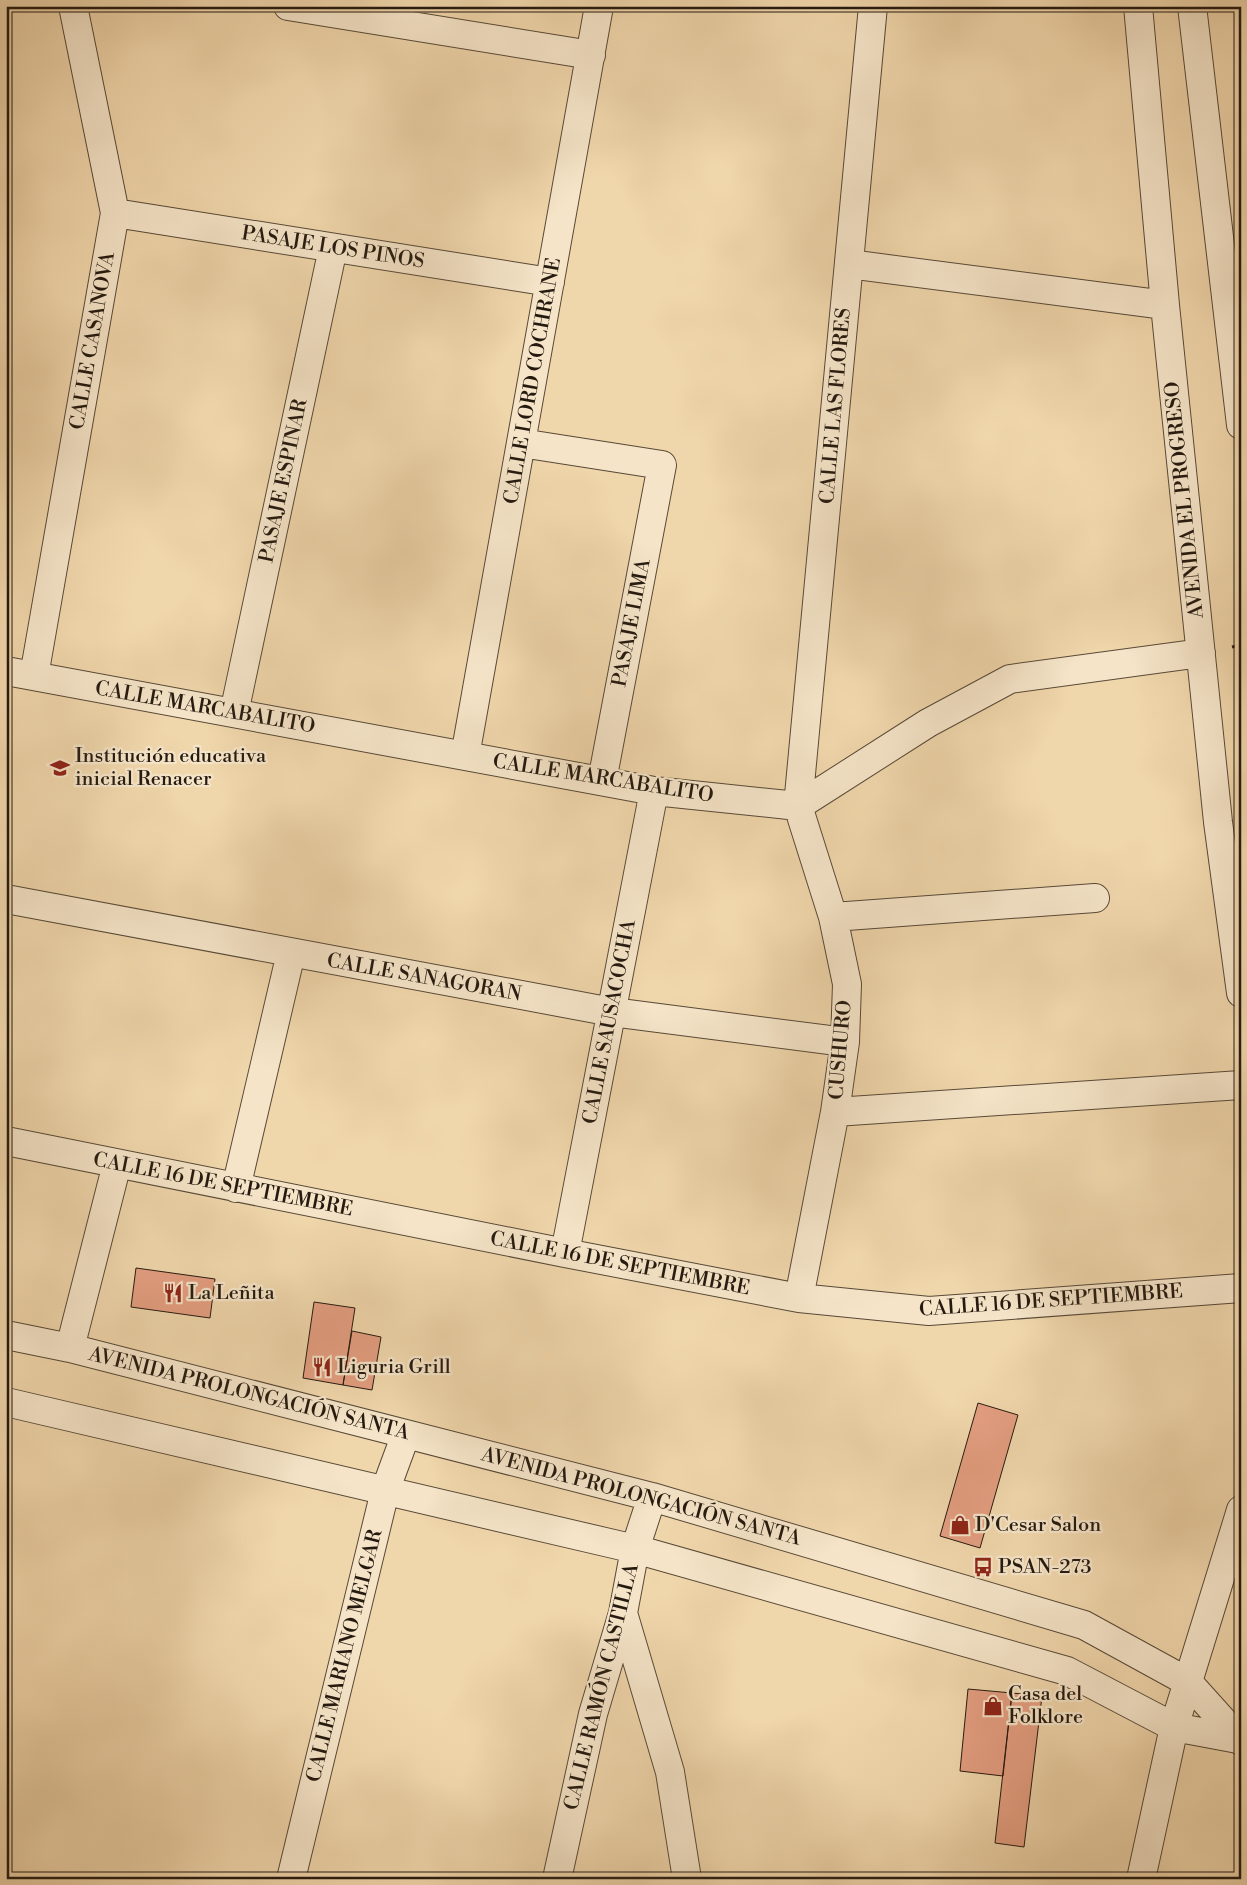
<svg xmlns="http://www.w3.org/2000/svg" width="1247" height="1885" font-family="'Libre Bodoni',serif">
<rect width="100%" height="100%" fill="#f0d6ab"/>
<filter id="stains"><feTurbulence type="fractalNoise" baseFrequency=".004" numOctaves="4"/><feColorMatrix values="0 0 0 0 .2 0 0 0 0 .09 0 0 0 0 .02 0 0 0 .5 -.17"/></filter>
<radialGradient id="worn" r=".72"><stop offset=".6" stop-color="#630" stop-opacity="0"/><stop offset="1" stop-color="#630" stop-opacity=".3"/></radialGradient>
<path fill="#e49e81" stroke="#251a10" d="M136,1268L215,1279L210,1318L131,1307Z
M314,1302L355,1308L343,1385L303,1378Z
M352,1331L381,1337L372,1390L343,1385Z
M978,1403L1018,1415L980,1548L940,1536Z
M968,1689L1012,1693L1003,1776L960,1771Z
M1012,1693L1042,1696L1024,1847L995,1843Z"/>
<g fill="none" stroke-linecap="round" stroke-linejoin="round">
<defs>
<path id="minor" d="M288,6L591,55
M1138,6L1165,305L1218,822L1241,993
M1192,6L1241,425
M115,213L550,282
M849,264L1165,305
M521,443L662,465L602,781
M6,671L654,791L798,806L928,723L1010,679L1201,653
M34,676L115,213L73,6
M234,713L333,248
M465,756L599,6
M6,899L612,1012L845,1042
M833,917L1095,898
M835,1112L1241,1085
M6,1141L565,1253L799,1298L929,1311L1241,1288
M236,1188L291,953
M565,1253L654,791
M799,1298L835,1112L845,1042L847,984L833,917L798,806L873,6
M6,1335L70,1348L652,1497L1084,1625L1188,1682L1241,1741
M70,1348L117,1164
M6,1402L635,1549L1067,1671L1174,1727L1238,1739
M623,1613L670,1772L687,1879
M291,1879L385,1491L406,1434
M557,1879L593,1714L623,1613L635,1549L652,1497
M1141,1879L1174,1727L1241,1510"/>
</defs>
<use href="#minor" stroke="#584937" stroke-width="30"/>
<path stroke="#251a10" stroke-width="3" stroke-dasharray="4 2.5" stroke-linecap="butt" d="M1232,647L1241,645"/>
<use href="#minor" stroke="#f5e4c8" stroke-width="28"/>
</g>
<defs>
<symbol id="school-bare" viewBox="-9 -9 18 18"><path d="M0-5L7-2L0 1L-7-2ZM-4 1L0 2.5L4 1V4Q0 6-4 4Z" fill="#8f2418" stroke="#f5e4c8" stroke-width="2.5" paint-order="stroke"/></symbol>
<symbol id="restaurant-bare" viewBox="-9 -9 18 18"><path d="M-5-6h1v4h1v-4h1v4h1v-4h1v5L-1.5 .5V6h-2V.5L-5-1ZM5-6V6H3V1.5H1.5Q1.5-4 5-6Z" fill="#8f2418" stroke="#f5e4c8" stroke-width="2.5" paint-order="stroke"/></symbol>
<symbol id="shop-bare" viewBox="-9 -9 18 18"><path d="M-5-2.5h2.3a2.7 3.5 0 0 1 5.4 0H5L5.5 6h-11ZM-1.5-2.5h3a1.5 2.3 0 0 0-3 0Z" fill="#8f2418" stroke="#f5e4c8" stroke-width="2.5" paint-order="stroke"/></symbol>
<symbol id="bus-bare" viewBox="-9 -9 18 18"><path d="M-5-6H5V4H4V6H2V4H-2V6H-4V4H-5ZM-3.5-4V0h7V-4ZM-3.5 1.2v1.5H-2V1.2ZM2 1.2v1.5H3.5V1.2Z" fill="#8f2418" stroke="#f5e4c8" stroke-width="2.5" paint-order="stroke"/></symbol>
</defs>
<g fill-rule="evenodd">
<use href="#school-bare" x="46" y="754" width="28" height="28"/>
<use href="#restaurant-bare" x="159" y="1279" width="28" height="28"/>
<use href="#restaurant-bare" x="308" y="1353" width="28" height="28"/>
<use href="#shop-bare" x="946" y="1511" width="28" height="28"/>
<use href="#bus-bare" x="969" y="1553" width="28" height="28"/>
<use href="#shop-bare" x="979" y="1692" width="28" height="28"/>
</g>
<g text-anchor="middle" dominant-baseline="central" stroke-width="4.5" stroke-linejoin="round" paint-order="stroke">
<g font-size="20" fill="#251a10" stroke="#f5e4c8">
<text transform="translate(333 248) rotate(9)">PASAJE LOS PINOS</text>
<text transform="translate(93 341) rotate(-80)">CALLE CASANOVA</text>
<text transform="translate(533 381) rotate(-80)">CALLE LORD COCHRANE</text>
<text transform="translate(836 406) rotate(-85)">CALLE LAS FLORES</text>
<text transform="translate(284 481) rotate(-78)">PASAJE ESPINAR</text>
<text transform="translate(1185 500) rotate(-96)">AVENIDA EL PROGRESO</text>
<text transform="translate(632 623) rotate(-79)">PASAJE LIMA</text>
<text transform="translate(205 708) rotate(10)">CALLE MARCABALITO</text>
<text transform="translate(603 779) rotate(9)">CALLE MARCABALITO</text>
<text transform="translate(424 978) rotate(10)">CALLE SANAGORAN</text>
<text transform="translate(610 1022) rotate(-79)">CALLE SAUSACOCHA</text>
<text transform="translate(841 1050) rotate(-85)">CUSHURO</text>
<text transform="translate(223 1185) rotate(11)">CALLE 16 DE SEPTIEMBRE</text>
<text transform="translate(620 1264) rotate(11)">CALLE 16 DE SEPTIEMBRE</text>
<text transform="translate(1051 1301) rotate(-4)">CALLE 16 DE SEPTIEMBRE</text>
<text transform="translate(249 1394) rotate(14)">AVENIDA PROLONGACIÓN SANTA</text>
<text transform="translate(641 1497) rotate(15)">AVENIDA PROLONGACIÓN SANTA</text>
<text transform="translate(345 1656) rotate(-76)">CALLE MARIANO MELGAR</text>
<text transform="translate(602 1687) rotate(-76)">CALLE RAMÓN CASTILLA</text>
</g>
<g font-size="20" fill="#251a10" stroke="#f5e4c8" text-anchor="start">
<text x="75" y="756">Institución educativa<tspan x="75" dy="23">inicial Renacer</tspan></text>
<text x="188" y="1293">La Leñita</text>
<text x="337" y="1367">Liguria Grill</text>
<text x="975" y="1525">D'Cesar Salon</text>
<text x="998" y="1567">PSAN-273</text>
<text x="1008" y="1694">Casa del<tspan x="1008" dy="23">Folklore</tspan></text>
</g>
</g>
<rect width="1247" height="1885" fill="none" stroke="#f0d6ab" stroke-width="25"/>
<rect x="8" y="8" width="1232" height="1870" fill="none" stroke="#251a10" stroke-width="2.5"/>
<rect x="12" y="12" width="1222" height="1860" fill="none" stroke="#251a10"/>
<rect width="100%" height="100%" filter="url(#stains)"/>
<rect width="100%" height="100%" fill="url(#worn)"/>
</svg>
